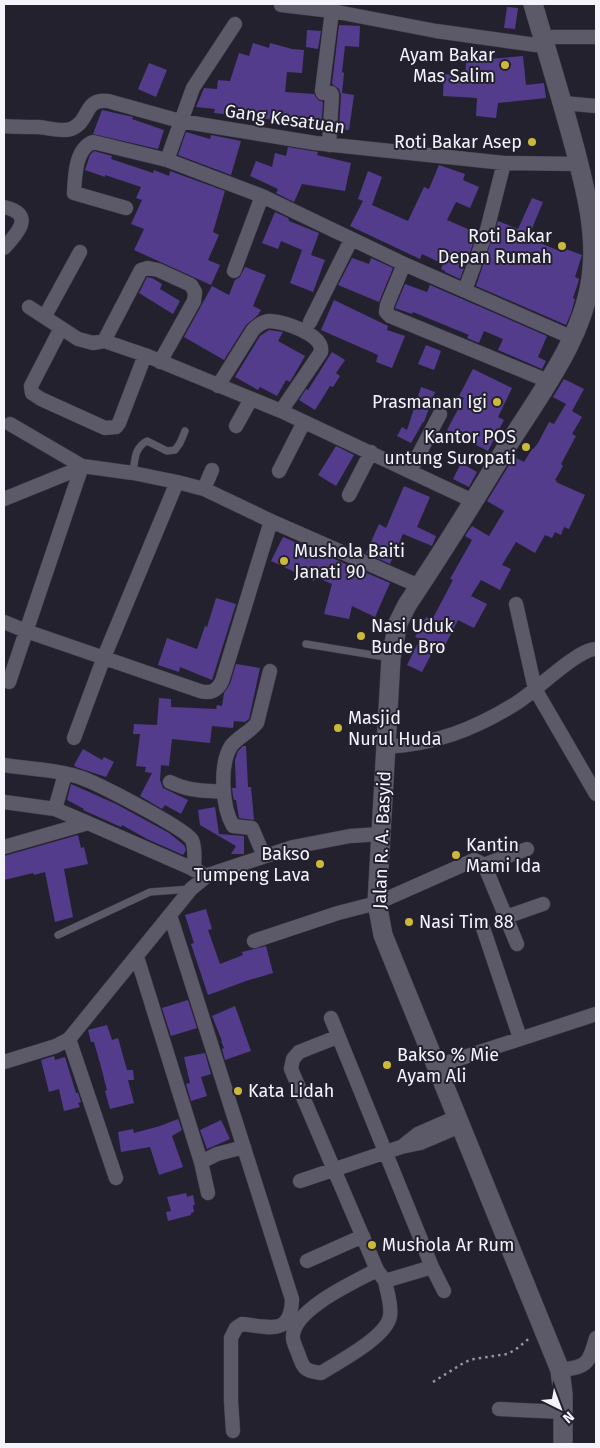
<svg xmlns="http://www.w3.org/2000/svg" width="600" height="1448" font-family="'Fira Sans',sans-serif">
<rect width="100%" height="100%" fill="#24212f"/>
<path fill="#543c8d" d="M507,7L518,8L515,29L504,28Z
M339,25L360,26L359,47L345,46L342,72L344,73L342,93L354,95L349,130L339,129L341,95L339,89L332,84Z
M307,30L321,31L318,49L306,47Z
M253,43L269,48L270,43L292,49L304,50L302,73L287,72L285,92L314,94L318,100L323,102L321,130L300,127V125L284,123V121L214,113L215,109L196,107L204,88L217,89L218,80L230,81L239,53L249,56Z
M467,53L489,54V59L523,56L526,85L544,83L546,98L498,103L496,118L476,116L477,98L443,96L444,74L465,76Z
M149,63L167,70L156,97L138,89Z
M102,110L133,117L132,119L164,130L158,149L93,134Z
M186,132L210,139L211,135L241,141L231,175L178,155Z
M288,147L318,152L317,155L351,163L345,191L302,184L294,202L276,193L278,189L250,176L256,161L272,167L275,153L286,156Z
M94,151L112,156L111,159L153,173L154,170L169,176L170,171L225,191L213,232L219,235L208,260L220,265L211,285L134,250L144,229L131,224L142,200L136,198L141,187L105,175V177L85,170L90,155Z
M439,165L465,174L463,180L479,187L470,208L456,202L447,220L477,233L460,279L445,272V271L441,269L443,264L422,254L420,259L350,226L363,201L358,199L368,171L382,177L372,205L408,221L424,187L429,189Z
M532,198L543,202L528,238L562,252L563,248L582,255L575,277L579,279L578,283L573,298L575,299L571,313L566,325L476,286L498,221L518,229Z
M275,212L288,218L289,221L319,233L311,255L325,260L313,292L290,283L302,250L281,241L278,249L262,243Z
M352,258L369,264L371,258L393,268L379,302L338,285Z
M245,267L266,275L253,306L261,310L258,315L246,325L224,360L184,337L212,286L229,295L235,280L240,277Z
M147,277L152,278L162,284L160,289L180,301L173,314L139,293Z
M405,284L427,292L430,285L547,336L538,357L546,361L542,369L498,350L503,339L484,331L479,343L467,338L469,335L413,312L412,314L395,308Z
M334,300L388,326L387,330L405,336L392,368L376,362L378,355L321,330Z
M269,330L283,332L278,341L305,356L290,382L286,380L277,396L260,387L258,390L235,377L260,336Z
M426,345L441,351L434,370L418,364Z
M332,352L345,360L336,373L340,376L333,387L330,386L315,410L299,400L306,389L308,390Z
M473,369L512,388L498,417L504,420L488,451L447,430L464,398L459,396Z
M564,379L584,389L572,411L582,417L572,434L576,436L561,464L563,466L555,480L557,481L556,482L585,495L569,529L564,527L561,535L555,532L552,538L545,535L535,553L516,542L502,565L511,569L500,590L481,580L471,596L487,604L474,628L458,620L442,651L435,647L422,672L407,665L420,639L415,637L426,617L432,620L453,580L450,579L472,540L465,536L469,530L472,526L489,536L504,511L487,501L514,457L524,462L532,449H533L538,443L549,422L554,424L566,404L553,397Z
M421,387L435,392L424,422H423L411,443L397,436L402,427L407,430Z
M336,446L354,455L336,486L318,475Z
M461,463L477,472L469,487L453,479Z
M404,486L430,497L417,527L436,536L432,546L403,534L390,564L366,553L379,524L386,528Z
M283,537L390,583L375,617L352,606L349,619L324,614L332,584L316,577L314,581L271,561Z
M216,598L236,604L212,680L180,667L179,672L158,665L167,638L197,649L205,626L207,627Z
M236,664L260,668L249,719L245,722L234,721L233,728L212,726L210,743L172,739L169,766L161,765L160,780L163,788L188,800L181,814L165,805L162,809L140,796L152,773L145,772L146,767L136,766L140,734H133L134,724L157,725L159,698L171,699V707L216,709L217,705L222,706L224,693L230,684Z
M243,746H246L248,787H251L254,820L239,818L236,800H234L233,796L232,788H236L235,760L238,751Z
M83,749L102,760L104,757L114,762L106,777L76,767L74,765Z
M71,784L116,804L169,833L184,845L186,850L183,855L147,839L122,825L121,827L83,810L84,809L67,800Z
M215,807L219,834L244,836V854H231L236,846L200,825L198,810Z
M78,835L81,848L84,847L88,864L64,869L73,917L55,922L45,872L34,875L33,873L4,880V856Z
M206,909L212,929L208,930L220,964L243,955L242,952L266,946L273,973L246,981L208,995L191,944L194,943L185,915Z
M188,1000L197,1028L171,1036L162,1008Z
M235,1006L251,1051L225,1060L222,1049L224,1048L221,1041H222L212,1016Z
M107,1025L112,1040L118,1038L127,1070H133L134,1080H128L134,1103L110,1109L105,1091L107,1090L100,1063L94,1042H91L88,1030Z
M205,1053L211,1074L201,1077L207,1096L191,1101L186,1084L190,1083L184,1057Z
M54,1056L55,1060L65,1057L76,1093H78L81,1102L78,1103L80,1107L64,1111L59,1089L49,1092L41,1060Z
M178,1119L182,1130L172,1136L183,1167L159,1175L150,1147L121,1152L118,1132L133,1129L134,1133L160,1126Z
M221,1120L230,1139L207,1149L200,1130Z
M186,1193L187,1197L193,1195L195,1205H193L194,1212L191,1213V1215L168,1221L166,1212L171,1211L167,1197Z"/>
<g fill="none" stroke-linecap="round" stroke-linejoin="round">
<defs>
<path id="service" d="M133,473C135,460 134,448 147,441L167,451L175,450L180,443L185,431
M306,644L391,658
M58,935L150,892L191,889"/>
<path id="minor" d="M281,5L332,11L436,31L536,45
M552,37H596
M563,103L596,106
M4,126C16,127 28,127 39,127C49,128 62,132 71,129C91,121 83,98 108,101L180,121L315,143L504,163L579,164
M329,145L332,95L331,93H323L322,91L332,11
M167,160L193,88L235,24
M4,207C36,214 17,234 4,248
M126,208L74,193C75,176 75,149 93,142L167,160L262,196L404,264L573,338
M404,264L387,305L386,312L390,316L548,381
M234,271L262,196
M465,290L487,230L504,163
M29,307L78,339L93,343L104,341L145,355L281,411L473,501
M45,316L80,252
M310,322L351,240
M61,328L31,386L32,393L41,399L105,428L116,427L119,423L145,355
M104,341L141,270L148,268L158,270L191,285L195,292L194,301L160,362
M218,386L253,330C258,325 263,321 270,321C284,322 324,334 321,352L281,411
M10,424L82,466L133,473L177,482L204,489L271,521L419,586
M236,426L251,399
M279,471L304,422
M410,471L440,414
M204,489L212,470
M349,495L371,452
M4,499L73,471L80,472
M516,604L535,689L596,794
M4,622L26,631L200,691C211,694 217,691 222,681L271,521
M9,682L82,466
M74,738L104,657L177,482
M386,747C435,744 473,730 515,704C534,693 577,649 596,649
M4,765C28,769 56,769 79,777C95,782 185,828 192,840C196,849 194,860 194,870
M170,782C192,792 201,790 224,792
M4,802L55,809L88,823
M55,809L65,774
M4,847L88,823L200,872
M264,856L252,828L233,826C222,807 219,765 231,746C238,737 250,732 257,723L270,671
M483,865L527,849
M170,915L292,1299C291,1336 270,1327 242,1324L236,1328L231,1338V1401L233,1431
M506,917L543,904
M483,928L520,1038
M254,941L338,913L377,903L474,860L479,862L486,869L517,944
M137,957L201,1162
M331,1018L432,1267L444,1291
M337,1037L299,1052L293,1059L291,1069L377,1270L385,1281L432,1267
M69,1039L116,1178
M4,1062L56,1046L69,1039L191,889L208,875L293,847L350,836L381,834
M437,1066L596,1014
M404,1145L418,1134L457,1117
M300,1181L401,1147L420,1143L460,1126
M208,1193L201,1162L217,1154L244,1147
M307,1261L363,1236
M377,1270C356,1281 291,1310 293,1338C293,1342 296,1348 298,1353C303,1368 304,1371 321,1373C338,1362 387,1337 390,1316C392,1305 387,1292 385,1281
M560,1370C587,1367 589,1364 596,1338
M499,1409L564,1412"/>
<path id="secondary" d="M533,4C547,52 562,100 575,149C585,188 596,229 592,269C587,334 540,394 506,448C474,501 441,554 407,605L398,623L391,658L377,903L383,935L560,1370L563,1394V1444"/>
</defs>
<use href="#service" stroke="#413e4a" stroke-width="8"/>
<use href="#minor" stroke="#413e4a" stroke-width="15"/>
<use href="#secondary" stroke="#413e4a" stroke-width="20"/>
<path stroke="#96949f" stroke-width="2.5" stroke-dasharray="2.5 4" stroke-linecap="butt" d="M433,1382L465,1362L474,1359L507,1354L515,1350L531,1337"/>
<use href="#service" stroke="#5c5969" stroke-width="7"/>
<use href="#minor" stroke="#5c5969" stroke-width="14"/>
<use href="#secondary" stroke="#5c5969" stroke-width="19"/>
</g>
<g fill="#ccb939" stroke="#24212f" stroke-width="2">
<circle cx="505" cy="65" r="5"/>
<circle cx="532" cy="142" r="5"/>
<circle cx="562" cy="246" r="5"/>
<circle cx="497" cy="402" r="5"/>
<circle cx="526" cy="447" r="5"/>
<circle cx="284" cy="561" r="5"/>
<circle cx="361" cy="636" r="5"/>
<circle cx="338" cy="728" r="5"/>
<circle cx="456" cy="855" r="5"/>
<circle cx="320" cy="864" r="5"/>
<circle cx="409" cy="922" r="5"/>
<circle cx="387" cy="1065" r="5"/>
<circle cx="238" cy="1091" r="5"/>
<circle cx="372" cy="1245" r="5"/>
</g>
<g text-anchor="middle" dominant-baseline="central" stroke-width="4" stroke-linejoin="round" paint-order="stroke">
<g font-size="18" fill="#f5f4fd" stroke="#24212f" text-anchor="start">
<text x="495" y="55" text-anchor="end">Ayam Bakar<tspan x="495" dy="21">Mas Salim</tspan></text>
<text x="522" y="142" text-anchor="end">Roti Bakar Asep</text>
<text x="552" y="236" text-anchor="end">Roti Bakar<tspan x="552" dy="21">Depan Rumah</tspan></text>
<text x="487" y="402" text-anchor="end">Prasmanan Igi</text>
<text x="516" y="437" text-anchor="end">Kantor POS<tspan x="516" dy="21">untung Suropati</tspan></text>
<text x="294" y="551">Mushola Baiti<tspan x="294" dy="21">Janati 90</tspan></text>
<text x="371" y="626">Nasi Uduk<tspan x="371" dy="21">Bude Bro</tspan></text>
<text x="348" y="718">Masjid<tspan x="348" dy="21">Nurul Huda</tspan></text>
<text x="466" y="845">Kantin<tspan x="466" dy="21">Mami Ida</tspan></text>
<text x="310" y="854" text-anchor="end">Bakso<tspan x="310" dy="21">Tumpeng Lava</tspan></text>
<text x="419" y="922">Nasi Tim 88</text>
<text x="397" y="1055">Bakso % Mie<tspan x="397" dy="21">Ayam Ali</tspan></text>
<text x="248" y="1091">Kata Lidah</text>
<text x="382" y="1245">Mushola Ar Rum</text>
</g>
<g font-size="18" fill="#f5f4fd" stroke="#24212f">
<text transform="translate(285 119) rotate(8)">Gang Kesatuan</text>
<text transform="translate(382 840) rotate(-88)">Jalan R. A. Basyid</text>
</g>
</g>
<rect width="600" height="1448" fill="none" stroke="#f5f4fd" stroke-width="10"/>
<g transform="translate(560 1408) rotate(138)" stroke="#24212f" stroke-width="4" paint-order="stroke">
<path d="M0-4L9 19L0 12L-9 19Z" fill="#f5f4fd"/>
<text y="-8" font-size="14" font-weight="bold" text-anchor="middle" fill="#f5f4fd">N</text>
</g>
</svg>
